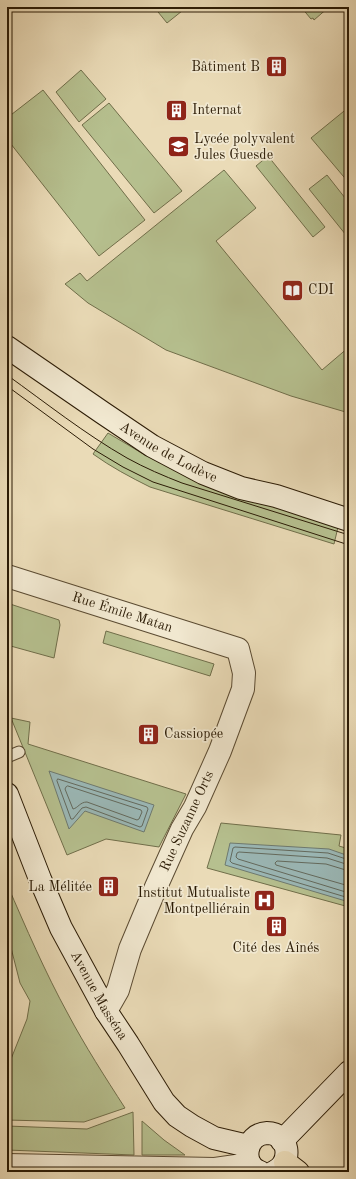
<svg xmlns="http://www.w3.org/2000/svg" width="356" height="1179" font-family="'Old Standard TT',serif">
<rect width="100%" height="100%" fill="#eadbb7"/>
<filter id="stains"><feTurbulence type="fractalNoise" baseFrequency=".005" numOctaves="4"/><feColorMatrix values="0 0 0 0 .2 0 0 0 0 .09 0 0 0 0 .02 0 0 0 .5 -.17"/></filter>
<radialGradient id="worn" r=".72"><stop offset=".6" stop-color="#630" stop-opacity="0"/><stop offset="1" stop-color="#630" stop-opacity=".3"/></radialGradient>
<path fill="#b6c08f" stroke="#706e4a" d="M154,7H187L167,23Z
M301,7H329L314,20L313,18L311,19Z
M81,70L106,99L79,122L56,92Z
M43,90L145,220L99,256L7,139V118Z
M109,103L182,191L154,213L82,125Z
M349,107V183L311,138Z
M268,156L325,227L313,237L256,166Z
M224,170L256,208L216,241L322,370L349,347V413L291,396L166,350L88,303L65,284L80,273L87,281Z
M327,175L349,203V232L346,235L309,189Z
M108,433L145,455L189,475L339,523L334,544L150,487C130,477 111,467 93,454Z
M7,603L59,620L60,625L54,658L7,645Z
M106,631L214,664L210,676L103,643Z
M11,718L30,722L28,744L186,794L159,847L106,839L67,855Z
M221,823L341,835L339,846L349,849V907L207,868Z
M7,884C26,928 45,972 68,1014C85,1046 105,1077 125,1108L84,1122L7,1120V1069L27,1019L30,1001L20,983L7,932Z
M133,1112L134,1155L7,1150V1126L87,1129Z
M142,1121L164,1140L185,1155H142Z"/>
<path fill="#9bb9b8" stroke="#6e7a70" d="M49,771L154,805L144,832L85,811L69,829Z
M230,843L329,849L349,856V902L225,865Z"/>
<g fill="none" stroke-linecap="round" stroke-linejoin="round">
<path stroke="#636a5e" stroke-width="1" d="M58,779L147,807L148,809L142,826L140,827L86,807L82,808L73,819H71L57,781Z
M68,786L141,810L142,812L139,819L137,820L87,802C80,802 78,808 73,809L65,789L66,787Z
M349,860L328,853L235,847L233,848L230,861L232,863L349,898
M349,865L327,858L239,852L237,853L236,857L238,859L349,893
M349,871L326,864L277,861L275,863L276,865L349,886"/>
<defs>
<path id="lane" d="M7,757L19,752"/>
<g id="street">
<path id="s1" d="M7,576L238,649L244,673L243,689L220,751L195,807L182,829L156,887L130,949L118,990L106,1011"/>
<path d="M7,1165L215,1169L250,1164"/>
</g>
<g id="secondary">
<path id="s2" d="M7,347L103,413L152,446L203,473L241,488L276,496L349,520"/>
<path id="s3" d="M7,794L40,879L61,928L106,1011L128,1044L164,1102L177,1116L192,1126L214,1138L248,1146"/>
<path d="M282,1141L349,1072"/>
<path d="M260,1172C240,1165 245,1134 267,1133C290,1133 293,1163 274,1172"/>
</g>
<path id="primary" d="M285,1162L298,1172"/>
</defs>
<use href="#lane" stroke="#5b4b32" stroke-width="13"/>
<use href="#street" stroke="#5b4b32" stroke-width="24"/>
<use href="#secondary" stroke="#2b1b05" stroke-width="24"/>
<use href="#primary" stroke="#2b1b05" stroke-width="24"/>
<use href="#lane" stroke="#f1e8d0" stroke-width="11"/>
<use href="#street" stroke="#f1e8d0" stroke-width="22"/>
<use href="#secondary" stroke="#f1e8d0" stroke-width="22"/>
<use href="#primary" stroke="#eadbb7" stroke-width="22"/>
<path stroke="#2b1b05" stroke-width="1" d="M7,375C46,403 85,434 127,458C145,468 164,476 182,483L349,535
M7,386L93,449L123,467L153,482L349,545"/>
</g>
<defs>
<symbol id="building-square" viewBox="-11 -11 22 22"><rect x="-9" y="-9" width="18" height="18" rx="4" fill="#8f2418" stroke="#f1e8d0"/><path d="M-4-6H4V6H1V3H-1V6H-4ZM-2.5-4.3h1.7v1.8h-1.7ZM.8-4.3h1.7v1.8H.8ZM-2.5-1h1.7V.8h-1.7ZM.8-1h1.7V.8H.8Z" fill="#fff"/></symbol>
<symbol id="school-square" viewBox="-11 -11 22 22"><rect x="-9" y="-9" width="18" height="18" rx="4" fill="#8f2418" stroke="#f1e8d0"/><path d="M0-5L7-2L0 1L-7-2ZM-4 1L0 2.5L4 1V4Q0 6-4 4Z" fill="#fff"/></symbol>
<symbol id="library-square" viewBox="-11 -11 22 22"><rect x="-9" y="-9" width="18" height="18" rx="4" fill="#8f2418" stroke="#f1e8d0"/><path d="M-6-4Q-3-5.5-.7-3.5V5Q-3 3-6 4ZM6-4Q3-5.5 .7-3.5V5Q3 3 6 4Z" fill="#fff"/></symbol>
<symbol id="hospital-square" viewBox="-11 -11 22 22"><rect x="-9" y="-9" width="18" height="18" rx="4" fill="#8f2418" stroke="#f1e8d0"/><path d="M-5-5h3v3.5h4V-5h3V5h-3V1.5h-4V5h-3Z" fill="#fff"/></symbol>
</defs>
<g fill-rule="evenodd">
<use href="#building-square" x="264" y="54" width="25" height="25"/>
<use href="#building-square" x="164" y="98" width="25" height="25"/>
<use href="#school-square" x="166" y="134" width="25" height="25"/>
<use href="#library-square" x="280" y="278" width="25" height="25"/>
<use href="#building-square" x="136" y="722" width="25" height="25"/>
<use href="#building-square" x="96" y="874" width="25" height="25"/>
<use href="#hospital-square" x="252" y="888" width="25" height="25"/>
<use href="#building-square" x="264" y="914" width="25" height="25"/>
</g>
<g text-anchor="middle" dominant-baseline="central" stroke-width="3.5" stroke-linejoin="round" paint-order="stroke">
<g font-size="14" fill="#2b1b05" stroke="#f1e8d0" text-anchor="start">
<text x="260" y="67" text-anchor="end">Bâtiment B</text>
<text x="192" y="110">Internat</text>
<text x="194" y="139">Lycée polyvalent<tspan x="194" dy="16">Jules Guesde</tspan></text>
<text x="308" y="290">CDI</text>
<text x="164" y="734">Cassiopée</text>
<text x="92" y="887" text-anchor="end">La Mélitée</text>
<text x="250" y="893" text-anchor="end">Institut Mutualiste<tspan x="250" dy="16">Montpelliérain</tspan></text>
<text x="276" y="948" text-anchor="middle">Cité des Aînés</text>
</g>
<g font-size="14" fill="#2b1b05" stroke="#f1e8d0">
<text stroke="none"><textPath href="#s2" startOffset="193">Avenue de Lodève</textPath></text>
<text stroke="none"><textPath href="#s1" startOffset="121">Rue Émile Matan</textPath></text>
<text transform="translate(187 821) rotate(-65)">Rue Suzanne Orts</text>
<text stroke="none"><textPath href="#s3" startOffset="222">Avenue Masséna</textPath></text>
</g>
</g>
<rect width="356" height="1179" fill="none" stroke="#eadbb7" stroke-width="24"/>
<rect x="8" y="8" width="340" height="1163" fill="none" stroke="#2b1b05" stroke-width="2"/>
<rect x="12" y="12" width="332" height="1155" fill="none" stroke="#2b1b05"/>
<rect width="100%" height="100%" filter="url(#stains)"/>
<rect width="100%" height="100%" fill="url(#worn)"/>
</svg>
